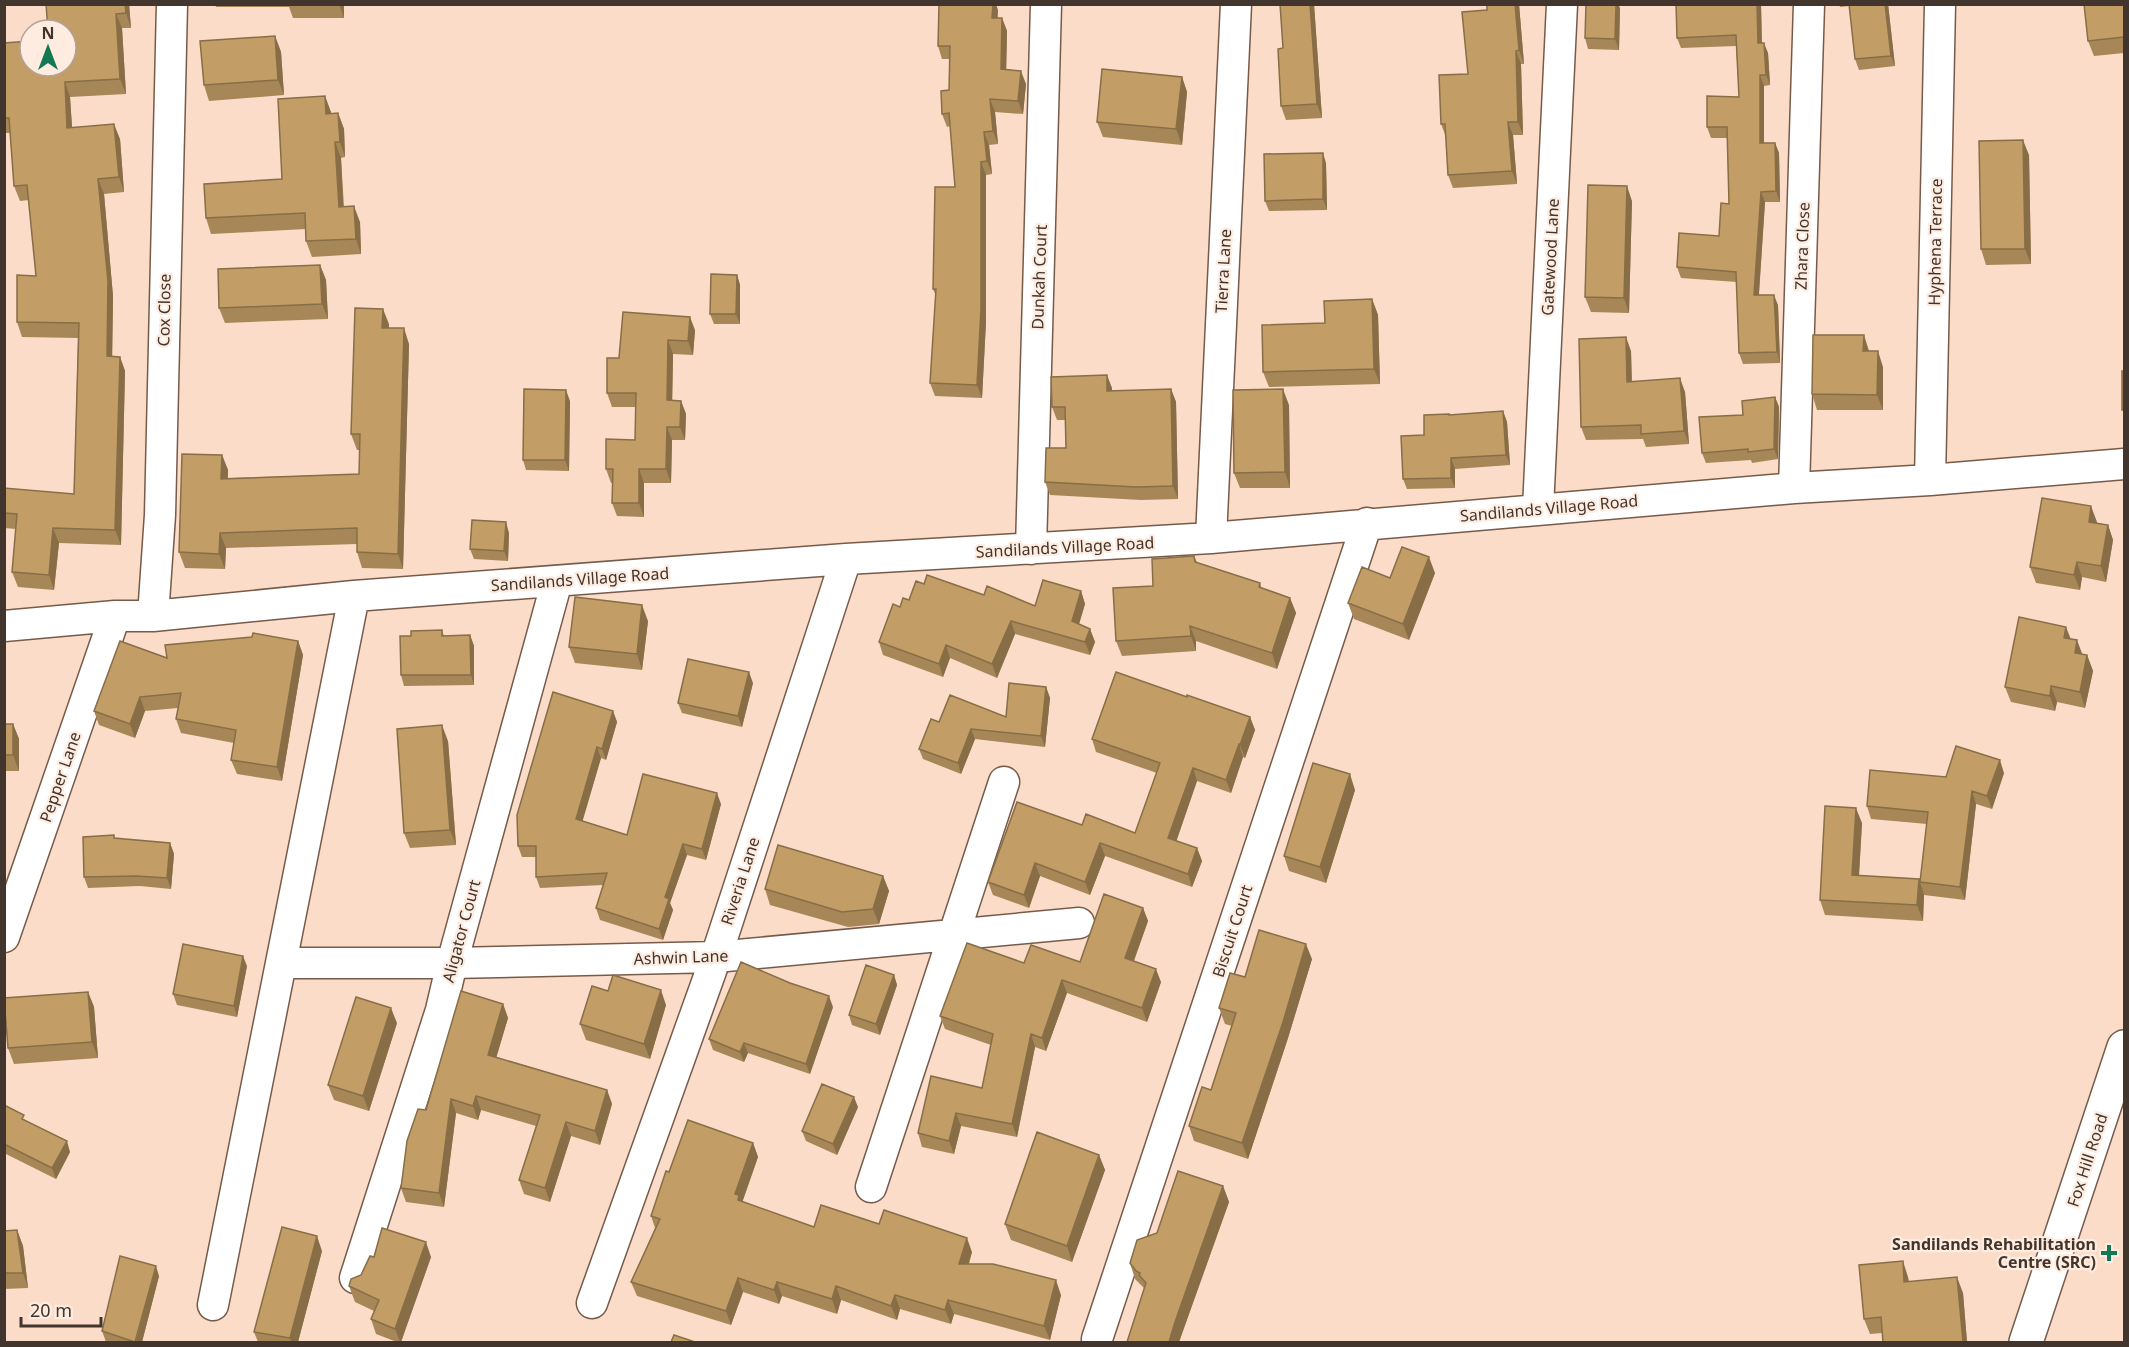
<svg xmlns="http://www.w3.org/2000/svg" width="2129" height="1347" font-family="'Noto Sans',sans-serif">
<rect width="100%" height="100%" fill="#fbdcc8"/>
<g fill="none" stroke-linecap="round" stroke-linejoin="round">
<defs>
<path id="street" d="M1930,480L1940,4
M1794,488L1809,4
M1538,509L1562,4
M1211,538L1236,4
M1031,549L1046,4
M153,616L160,515L172,4
M4,626L115,616H153L354,596L846,559L1211,538L1794,488L1930,480L2124,464
M4,937L115,616
M282,963H452L716,957L1079,923
M871,1187L1004,782
M355,1278L441,1010L452,963L557,581
M592,1303L716,957L846,559
M213,1305L354,596
M1097,1339L1367,523"/>
<path id="secondary" d="M2026,1342L2124,1047"/>
</defs>
<use href="#street" stroke="#765b4a" stroke-width="33"/>
<use href="#secondary" stroke="#765b4a" stroke-width="36"/>
<use href="#street" stroke="#fff" stroke-width="30"/>
<use href="#secondary" stroke="#fff" stroke-width="33"/>
</g>
<path fill="#a78758" d="M46,4H129L131,28H122L126,94L70,97L72,127L120,139L124,192L104,194L113,296L112,356L120,357L125,371L121,545L59,543L54,590L18,587L12,572L16,529L4,528V488L74,494L78,338L22,337L17,322L36,276L29,200L20,201L14,186L10,133H4V43L66,66Z
M215,4H344V18H293L289,7H216Z
M1314,4L1322,118L1286,120L1281,106L1283,48Z
M1487,4H1519L1524,64H1521L1523,135H1513L1517,184L1453,188L1448,175L1446,137L1441,124L1468,74L1487,10Z
M1676,4H1761L1762,43L1768,53L1770,85L1764,86V143H1775L1779,153L1780,202H1765L1759,295L1778,305L1780,363L1743,364L1739,353L1737,282L1681,278L1677,267L1719,236L1729,204L1727,138H1711L1707,127L1739,97L1736,46L1681,48L1677,38Z
M1839,4H1888L1895,66L1859,70L1855,59L1849,6L1840,7Z
M2124,4V53L2094,56L2088,41Z
M1620,8L1619,50L1588,49L1585,38Z
M998,10L997,18H1002L1007,31L1006,69L1026,84L1023,114L995,112L998,144L989,145L992,174L986,175V322L982,398L935,396L930,383L936,296L933,289L955,187L950,126L947,127L942,114L949,90L950,59H942L938,46Z
M275,36L281,52L284,95L209,101L204,85Z
M1182,77L1187,92L1182,145L1103,137L1097,122Z
M325,96L331,114L338,113L344,129L345,157L341,158L344,207L360,222L361,254L312,257L306,241V229L211,234L206,218L282,179Z
M2029,155L2031,264L1986,265L1981,249Z
M1326,163L1327,210L1269,211L1265,201Z
M1632,201L1629,313L1591,312L1585,297Z
M320,265L326,280L328,319L225,323L219,308Z
M737,275L740,285V324H714L710,314Z
M1372,299L1378,315L1380,384L1269,387L1263,372Z
M389,324V328L409,344L403,569L362,568L357,552V544L226,548L225,569L185,568L179,552L222,455L228,470V478L359,474L360,450H357L351,434Z
M695,330L693,355L673,354L672,400L681,401L686,414L685,440H672L671,483H644V517L617,516L612,503L613,483H611L606,469L635,440V407H612L607,393L619,358Z
M1631,351L1632,382L1685,392L1689,444L1646,447L1643,439L1586,440L1581,427Z
M1869,351L1883,367V410H1817L1812,394Z
M1112,388V391L1171,389L1176,402L1178,499L1141,500L1050,495L1045,482L1066,448L1065,420H1057L1052,407Z
M1775,397L1779,407L1778,459L1752,463L1751,460L1706,463L1702,453Z
M570,401L569,471L526,470L523,460Z
M1289,405L1290,488H1240L1234,473Z
M1503,411L1507,422L1510,465L1455,469V488L1407,489L1403,479L1424,435L1450,415Z
M2097,522V523L2108,525L2113,540L2106,582L2082,577L2080,590L2036,583L2030,567Z
M509,533L508,561L474,559L470,549Z
M1194,556L1197,562L1260,583L1262,589L1290,598L1296,613L1277,669L1196,641V651L1122,656L1116,641L1153,586Z
M1435,573L1409,640L1354,619L1348,603L1390,578Z
M924,584L1035,606L1081,591L1085,604L1079,624L1090,629L1095,642L1090,655L1015,634L997,678L950,658L943,677L883,655L879,642L900,607L909,600Z
M648,621L642,670L575,663L569,647Z
M442,630L444,636L470,635L474,646V685L404,686L401,675L411,636Z
M2071,639L2082,654L2087,655L2093,671L2085,708L2057,702L2055,711L2011,702L2005,687Z
M298,641L303,655L282,781L237,774L231,760L234,743L181,733L176,719L178,708L145,711L135,738L99,725L94,711L167,658Z
M753,683L742,727L682,713L678,703Z
M1046,687L1050,698L1045,747L975,739L961,774L923,759L919,749L939,722L1006,717Z
M1187,697L1250,717L1255,730L1245,758L1243,757L1231,793L1197,781L1176,841L1197,848L1202,861L1192,887L1105,856L1090,895L1040,876L1029,908L993,895L988,882L1082,825L1135,833L1157,773L1096,752L1092,739Z
M613,711L617,722L606,760L601,758L582,821L627,835L721,804L706,860L687,855L670,903L673,910L663,940L600,920L596,908L603,885L540,888L536,877V857H522L518,846Z
M4,724H13L19,739V771H4Z
M448,741L456,845L410,848L404,833Z
M2004,773L1992,809L1976,804L1965,900L1924,895L1923,921L1825,915L1820,900L1862,823L1859,876L1920,882L1927,824L1871,819L1867,806L1946,777Z
M1355,790L1326,883L1289,871L1284,856Z
M115,838L170,843L174,854L171,889L140,886L88,888L84,877Z
M883,876L889,891L879,924L848,927L770,905L765,889Z
M1143,908L1148,921L1134,961L1161,982L1147,1022L1067,993L1046,1051L1035,1047L1017,1137L961,1126L954,1154L922,1147L918,1133L982,1088L991,1045L945,1029L940,1016L1024,963L1080,962Z
M1312,959L1288,1038L1248,1159L1194,1141L1189,1126L1211,1090L1232,1026L1225,1024L1219,1008L1245,977Z
M247,966L237,1017L177,1005L173,994Z
M894,975L897,985L880,1035L852,1025L849,1015Z
M608,991L666,1005L650,1059L586,1040L580,1024Z
M88,992L94,1007L98,1058L14,1064L8,1048Z
M503,1004L508,1018L496,1057L607,1090L612,1104L600,1145L571,1136L550,1202L524,1194L519,1180L536,1126L481,1110L478,1120L456,1113L444,1207L406,1202L401,1188L426,1110Z
M833,1007L810,1074L748,1053L744,1062L713,1050L709,1039Z
M397,1023L369,1111L334,1100L328,1085Z
M4,1105L70,1152L56,1179L4,1153Z
M858,1107L837,1155L806,1141L802,1131Z
M753,1143L758,1157L742,1202L814,1227L879,1224L972,1252L969,1264L1061,1295L1050,1340L954,1314L951,1324L900,1309L897,1320L841,1300L837,1314L782,1296L779,1304L743,1292L731,1325L637,1296L631,1282L655,1228L651,1216L669,1172Z
M1099,1155L1105,1170L1072,1262L1011,1240L1005,1224Z
M1223,1186L1229,1202L1179,1342H1127L1144,1288L1135,1279L1130,1263L1157,1233Z
M17,1230L23,1246L28,1288L4,1289V1231Z
M322,1251L298,1342H258L254,1332Z
M374,1257H431L401,1342H397L376,1334L371,1319L374,1311L355,1302L349,1286L361,1275Z
M159,1276L142,1342H106L102,1331Z
M1908,1277L1909,1282L1963,1293L1967,1342H1883L1882,1333L1870,1334L1864,1319Z"/>
<path fill="#886e47" d="M125,4H129L131,28L126,13Z
M339,4H344V18Z
M993,4H996L998,10L997,31L992,18Z
M1310,4H1314L1322,118L1317,104Z
M1515,4H1519L1524,64L1519,50Z
M1616,4H1618L1620,8L1619,50L1615,39Z
M1757,4H1761L1762,54L1758,43Z
M1885,4H1888L1895,66L1891,56Z
M116,14L122,28L126,94L120,79Z
M1002,18L1007,31L1006,82L1001,69Z
M275,36L281,52L284,95L278,80Z
M1764,43L1768,53L1770,85L1766,75Z
M1516,51L1521,64L1523,135L1518,122Z
M1021,71L1026,84L1023,114L1018,101Z
M1760,75L1764,86V154L1760,143Z
M1182,77L1187,92L1182,145L1176,129Z
M65,82L70,97L73,142L67,128Z
M325,96L331,112L332,129L326,114Z
M990,99L995,112L998,144L993,131Z
M338,113L344,129L345,157L340,142Z
M1508,122L1513,135L1517,184L1512,171Z
M114,124L120,139L124,192L119,177Z
M984,132L989,145L992,174L987,161Z
M2023,140L2029,155L2031,264L2025,249Z
M335,142L341,158L344,223L339,207Z
M1775,143L1779,153L1780,202L1776,191Z
M1323,153L1326,163L1327,210L1323,199Z
M981,162L986,175V322L982,398L977,385Z
M98,179L104,194L113,296L112,371L107,356Z
M1627,186L1632,201L1629,313L1624,298Z
M1761,192L1765,202L1758,306L1754,295Z
M354,206L360,222L361,254L356,239Z
M320,265L326,280L328,319L322,304Z
M737,275L740,285V324L736,314Z
M1774,295L1778,305L1780,363L1777,352Z
M1372,299L1378,315L1380,384L1374,369Z
M383,309L389,324L388,343L382,328Z
M690,317L695,330L693,355L688,341Z
M404,328L409,344L403,569L398,554Z
M1864,335L1869,351H1863Z
M1626,337L1631,351L1632,396L1627,382Z
M668,340L673,354L672,414L667,400Z
M1878,351L1883,367V410L1877,395Z
M120,357L125,371L121,545L115,530Z
M1107,375L1112,388V403L1107,391Z
M1680,378L1685,392L1689,444L1684,431Z
M1171,389L1176,402L1178,499L1173,486Z
M1283,389L1289,405L1290,488L1285,472Z
M566,390L570,401L569,471L565,460Z
M1775,397L1779,407L1778,459L1774,449Z
M681,401L686,414L685,440L680,427Z
M1503,411L1507,422L1510,465L1506,455Z
M667,427L672,440L671,483L666,469Z
M222,455L228,470L227,494L221,479Z
M1451,458L1455,469V488L1451,478Z
M639,469L644,483V517L639,503Z
M2091,506L2097,522L2095,537L2089,522Z
M506,522L509,533L508,561L504,551Z
M2108,525L2113,540L2106,582L2101,566Z
M53,528L59,543L54,590L49,575Z
M220,533L226,548L225,569L219,554Z
M1429,557L1435,573L1409,640L1403,624Z
M2077,562L2082,577L2080,590L2074,575Z
M1081,591L1085,604L1076,634L1072,621Z
M1290,598L1296,613L1277,669L1272,653Z
M642,605L648,621L642,670L637,654Z
M1011,621L1015,634L997,678L992,664Z
M1190,626L1196,641V651L1191,636Z
M2066,627L2072,642L2064,638Z
M1090,629L1095,642L1090,655L1085,642Z
M470,635L474,646V685L471,675Z
M2077,640L2083,656L2075,653Z
M298,641L303,655L282,781L277,767Z
M946,645L950,658L943,677L939,664Z
M2087,655L2093,671L2085,708L2080,692Z
M749,672L753,683L742,727L738,716Z
M2051,686L2057,702L2055,711L2050,696Z
M1046,687L1050,698L1045,747L1041,736Z
M140,697L145,711L135,738L130,724Z
M613,711L617,722L606,760L602,749Z
M1250,717L1255,730L1245,758L1240,745Z
M13,724L19,739V771L13,755Z
M442,725L448,741L456,845L450,830Z
M971,729L975,739L961,774L958,763Z
M1239,744L1243,757L1231,793L1226,780Z
M597,747L601,758L580,830L576,819Z
M2000,760L2004,773L1992,809L1987,796Z
M1193,768L1197,781L1173,851L1168,838Z
M1350,774L1355,790L1326,883L1320,867Z
M1972,791L1976,804L1965,900L1960,887Z
M717,793L721,804L706,860L702,849Z
M1856,808L1862,823L1858,891L1852,875Z
M170,843L174,854L171,889L167,878Z
M1100,843L1105,856L1090,895L1085,882Z
M683,844L687,855L670,903L673,910L663,940L659,929L665,897Z
M1197,848L1202,861L1192,887L1188,874Z
M1035,863L1040,876L1029,908L1024,895Z
M883,876L889,891L879,924L873,909Z
M1919,879L1924,895L1923,921L1917,905Z
M1143,908L1148,921L1130,971L1125,958Z
M1306,944L1312,959L1288,1038L1248,1159L1242,1143Z
M243,956L247,966L237,1017L234,1006Z
M1156,969L1161,982L1147,1022L1142,1008Z
M894,975L897,985L880,1035L876,1024Z
M1062,980L1067,993L1046,1051L1042,1038Z
M661,990L666,1005L650,1059L644,1044Z
M88,992L94,1007L98,1058L92,1042Z
M829,996L833,1007L810,1074L806,1064Z
M503,1004L508,1018L493,1069L488,1055Z
M391,1008L397,1023L369,1111L363,1096Z
M1031,1034L1035,1047L1017,1137L1012,1124Z
M744,1043L748,1053L744,1062L740,1052Z
M607,1090L612,1104L600,1145L595,1131Z
M476,1096L481,1110L478,1120L473,1106Z
M854,1097L858,1107L837,1155L833,1144Z
M451,1099L456,1113L444,1207L439,1193Z
M956,1113L961,1126L954,1154L949,1141Z
M566,1122L571,1136L550,1202L545,1188Z
M67,1141L70,1152L56,1179L52,1168Z
M753,1143L758,1157L742,1203L743,1214L735,1194Z
M1099,1155L1105,1170L1072,1262L1067,1246Z
M1223,1186L1229,1202L1179,1342H1169L1175,1322Z
M17,1230L23,1246L28,1288L23,1273Z
M317,1236L322,1251L298,1342H291L290,1338Z
M967,1238L972,1252L964,1278L959,1264Z
M426,1242L431,1257L401,1342H400L395,1329Z
M1903,1261L1908,1277L1910,1298L1904,1282Z
M156,1266L159,1276L142,1342H136Z
M1957,1277L1963,1293L1967,1342H1963Z
M738,1278L743,1292L731,1325L726,1311Z
M1056,1280L1061,1295L1050,1340L1044,1326Z
M777,1282L782,1296L779,1304L774,1290Z
M836,1286L841,1300L837,1314L832,1299Z
M895,1295L900,1309L897,1320L891,1306Z
M948,1300L954,1314L951,1324L945,1310Z"/>
<path fill="#c29d66" stroke="#886e47" stroke-width="1.5" d="M46,4H125L126,13L116,14L120,79L65,82L67,128L114,124L119,177L98,179L108,281L107,356L120,357L115,530L53,528L49,575L12,572L17,514L4,513V488L74,494L79,323L17,322V275L36,276L27,185L14,186L9,118H4V43L30,41V66H66V30H48Z
M939,4H993L992,18H1002L1001,69L1021,71L1018,101L990,99L993,131L984,132L987,161L981,162V309L977,385L930,383L936,289H933L935,187H955L949,113L942,114L941,91L949,90L950,46H938Z
M1280,4H1310L1317,104L1281,106L1278,49L1283,48Z
M1487,4H1515L1519,50L1516,51L1518,122H1508L1512,171L1448,175L1445,124H1441L1439,75L1468,74L1462,12L1487,10Z
M1586,4H1616L1615,39L1585,38Z
M1676,4H1757L1758,43H1764L1766,75H1760V143H1775L1776,191L1761,192L1754,295H1774L1777,352L1739,353L1736,272L1677,267L1679,233L1719,236L1721,203L1729,204L1727,127H1707V96L1739,97L1736,35L1677,38Z
M1849,4H1885L1891,56L1855,59Z
M2084,4H2124V37L2088,41Z
M275,36L278,80L204,85L200,41Z
M1102,69L1182,77L1176,129L1097,122Z
M325,96L326,114L338,113L340,142H335L339,207L354,206L356,239L306,241L305,213L206,218L204,184L282,179L278,99Z
M2023,140L2025,249H1981L1979,141Z
M1323,153V199L1265,201L1264,154Z
M1588,185L1627,186L1624,298L1585,297Z
M320,265L322,304L219,308L218,269Z
M711,274L737,275L736,314H710Z
M1372,299L1374,369L1263,372L1262,325L1325,323L1324,301Z
M355,308L383,309L382,328H404L398,554L357,552V528L220,533L219,554L179,552L182,454L222,455L221,479L359,474L360,434H351Z
M623,312L690,317L688,341L668,340L667,400L681,401L680,427H667L666,469H639V503H612L613,469H606V439L635,440L636,393H607V358H619Z
M1813,335H1864L1863,351H1878L1877,395L1812,394Z
M1626,337L1627,382L1680,378L1684,431L1641,434V425L1581,427L1579,339Z
M2122,371H2124V410H2122Z
M1107,375V391L1171,389L1173,486L1136,487L1045,482L1046,448H1066L1065,407H1052L1051,377Z
M524,389L566,390L565,460H523Z
M1283,389L1285,472L1234,473L1233,390Z
M1775,397L1774,449L1748,452V449L1702,453L1699,417L1743,415L1742,401Z
M1503,411L1506,455L1451,458V478L1403,479L1401,436L1424,435V415L1449,414V415Z
M2042,498L2091,506L2089,522L2108,525L2101,566L2077,562L2074,575L2030,567Z
M472,520L506,522L504,551L470,549Z
M1402,547L1429,557L1403,624L1348,603L1362,567L1390,578Z
M1194,556L1195,562L1260,583L1259,587L1290,598L1272,653L1190,626L1191,636L1116,641L1113,588L1153,586L1152,559Z
M927,575L984,595L987,586L1035,606L1043,580L1081,591L1072,621L1090,629L1085,642L1011,621L992,664L946,645L939,664L879,642L893,604L900,607L903,598L909,600L916,581L924,584Z
M575,597L642,605L637,654L569,647Z
M2019,617L2066,627L2064,638L2077,640L2075,653L2087,655L2080,692L2051,686L2050,696L2005,687Z
M442,630V636L470,635L471,675H401L400,636H411V631Z
M253,633L298,641L277,767L231,760L236,730L176,719L181,693L140,697L130,724L94,711L120,641L167,658L165,645L252,637Z
M688,659L749,672L738,716L678,703Z
M1116,672L1187,697V695L1250,717L1240,745L1239,744L1226,780L1193,768L1168,838L1197,848L1188,874L1100,843L1085,882L1035,863L1024,895L988,882L1017,802L1082,825L1086,814L1135,833L1160,763L1092,739Z
M1009,683L1046,687L1041,736L971,729L958,763L919,749L931,719L939,722L950,695L1006,717Z
M553,692L613,711L602,749L597,747L576,819L627,835L643,774L717,793L702,849L683,844L665,897L669,899L659,929L596,908L607,873L536,877V846H518L517,815Z
M4,724H13V755H4Z
M442,725L450,830L404,833L397,729Z
M1956,746L2000,760L1987,796L1972,791L1960,887L1920,882L1928,812L1867,806L1870,770L1946,777Z
M1313,763L1350,774L1320,867L1284,856Z
M1825,806L1856,808L1852,875L1919,879L1917,905L1820,900Z
M114,835V838L170,843L167,878L136,876L84,877L83,837Z
M778,845L883,876L873,909L842,912L765,889Z
M1104,894L1143,908L1125,958L1156,969L1142,1008L1062,980L1042,1038L1031,1034L1012,1124L956,1113L949,1141L918,1133L931,1076L982,1088L993,1034L940,1016L967,943L1024,963L1031,945L1080,962Z
M1259,930L1306,944L1283,1022L1242,1143L1189,1126L1202,1087L1211,1090L1236,1013L1219,1008L1230,973L1245,977Z
M183,944L243,956L234,1006L173,994Z
M741,962L790,983L829,996L806,1064L744,1043L740,1052L709,1039Z
M866,965L894,975L876,1024L849,1015Z
M613,975L661,990L644,1044L580,1024L592,986L608,991Z
M461,991L503,1004L488,1055L607,1090L595,1131L566,1122L545,1188L519,1180L540,1115L476,1096L473,1106L451,1099L439,1193L401,1188L407,1141L418,1109L426,1110Z
M88,992L92,1042L8,1048L4,998Z
M356,997L391,1008L363,1096L328,1085Z
M822,1084L854,1097L833,1144L802,1131Z
M4,1105L24,1115L22,1119L67,1141L52,1168L4,1144Z
M688,1120L753,1143L735,1194L739,1195L738,1200L814,1227L821,1205L879,1224L884,1210L967,1238L959,1264H993L1056,1280L1044,1326L948,1300L945,1310L895,1295L891,1306L836,1286L832,1299L777,1282L774,1290L738,1278L726,1311L631,1282L660,1219L651,1216L666,1171L669,1172Z
M1037,1132L1099,1155L1067,1246L1005,1224Z
M1178,1171L1223,1186L1175,1322L1169,1342H1127L1146,1283L1139,1275L1140,1273L1136,1271L1130,1263L1137,1240L1157,1233Z
M282,1227L317,1236L290,1338L254,1332Z
M382,1228L426,1242L395,1329L371,1319L379,1300L349,1286L351,1279L361,1275L370,1256L374,1257Z
M17,1230L23,1273H4V1231Z
M120,1256L156,1266L135,1342L102,1331Z
M1903,1261L1904,1282L1957,1277L1963,1342H1883L1881,1317L1864,1319L1859,1265Z
M674,1335L695,1342H671Z"/>
<path fill="#127952" stroke="#ffece0" stroke-width="2" d="M2106 1244h6v6h6v6h-6v6h-6v-6h-6v-6h6z"/>
<g text-anchor="middle" dominant-baseline="central" stroke-width="4.5" stroke-linejoin="round" paint-order="stroke">
<g font-size="16" fill="#41352d" stroke="#ffece0">
<text transform="translate(1935 242) rotate(-89)">Hyphena Terrace</text>
<text transform="translate(1802 246) rotate(-88)">Zhara Close</text>
<text transform="translate(1550 257) rotate(-87)">Gatewood Lane</text>
<text transform="translate(1223 271) rotate(-87)">Tierra Lane</text>
<text transform="translate(1039 277) rotate(-88)">Dunkah Court</text>
<text transform="translate(164 310) rotate(-89)">Cox Close</text>
<text transform="translate(1549 508) rotate(-5)">Sandilands Village Road</text>
<text transform="translate(1065 547) rotate(-3)">Sandilands Village Road</text>
<text transform="translate(580 579) rotate(-4)">Sandilands Village Road</text>
<text transform="translate(60 777) rotate(-71)">Pepper Lane</text>
<text transform="translate(740 881) rotate(-72)">Riveria Lane</text>
<text transform="translate(461 931) rotate(-75)">Aligator Court</text>
<text transform="translate(1232 931) rotate(-72)">Biscuit Court</text>
<text transform="translate(681 957) rotate(-2)">Ashwin Lane</text>
<text transform="translate(2087 1160) rotate(-72)">Fox Hill Road</text>
</g>
<g font-size="16" font-weight="bold" fill="#41352d" stroke="#ffece0" text-anchor="end">
<text x="2096" y="1244">Sandilands Rehabilitation<tspan x="2096" dy="18">Centre (SRC)</tspan></text>
</g>
</g>
<rect width="2129" height="1347" fill="none" stroke="#41352d" stroke-width="12"/>
<g transform="translate(48 48)"><circle r="28" fill="#ffece0" stroke="#b3a398" stroke-width="1.5"/>
<path d="M0-4.5L10 22L0 15L-10 22Z" fill="#127952"/>
<text y="-9" font-size="16" font-weight="bold" text-anchor="middle" fill="#41352d">N</text>
</g>
<path d="M21 1317v9h80v-9" fill="none" stroke="#41352d" stroke-width="3"/>
<text x="30" y="1317" font-size="18" fill="#41352d" stroke="#ffece0" stroke-width="4.5" paint-order="stroke">20 m</text>
</svg>
